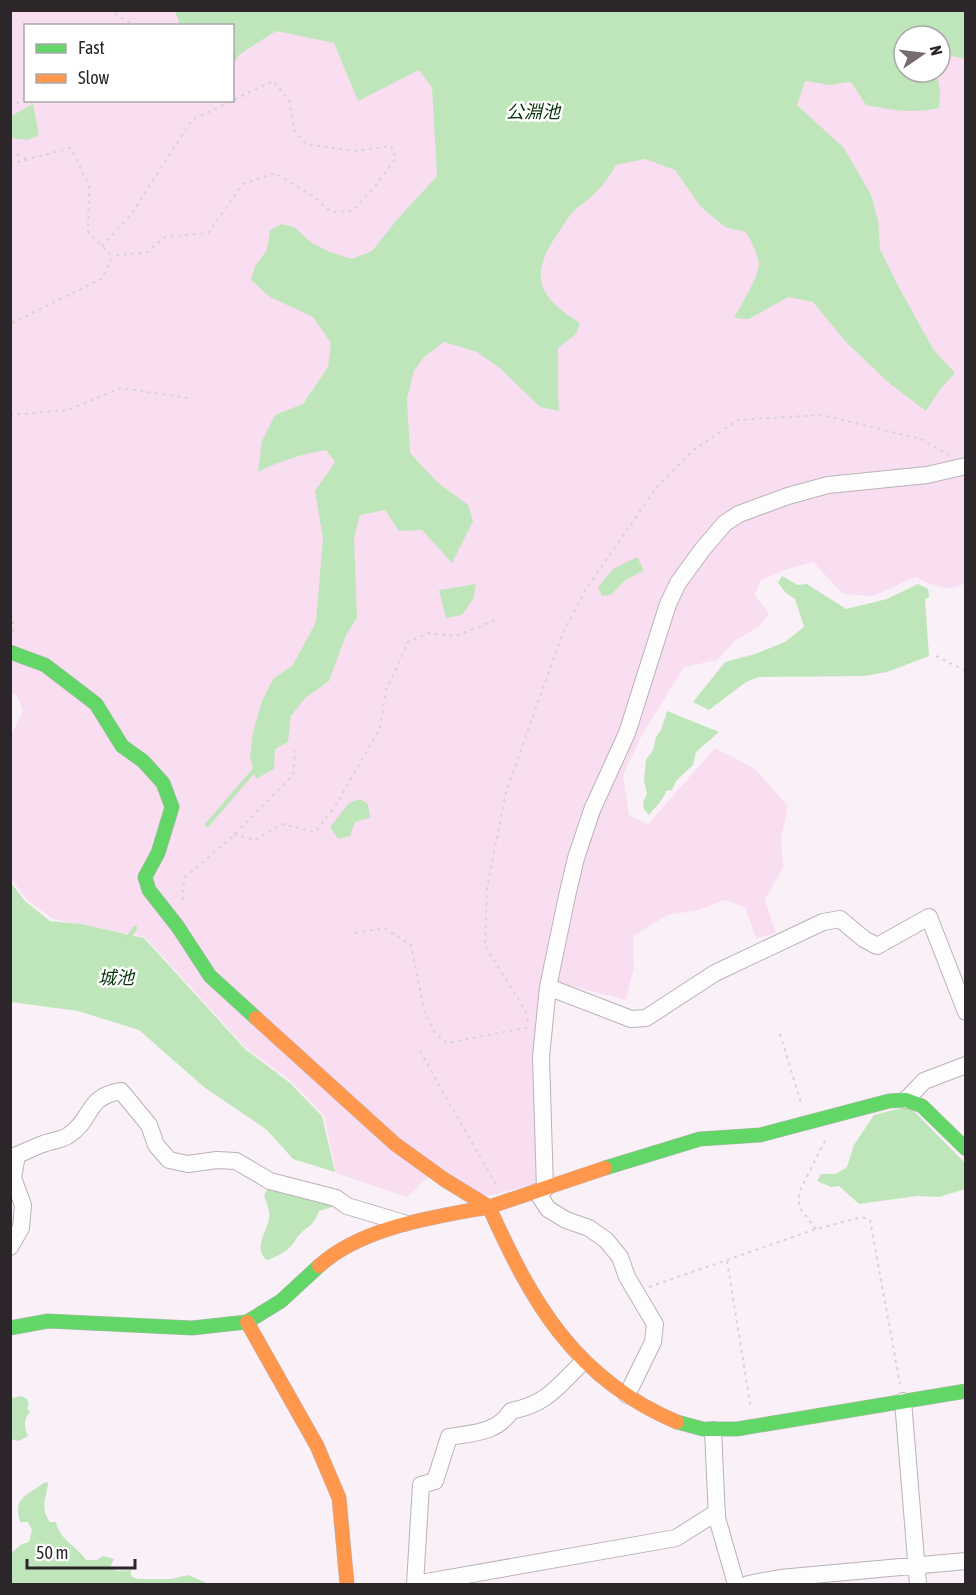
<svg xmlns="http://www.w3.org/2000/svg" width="976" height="1595" font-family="'Asap Condensed','Noto Sans JP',sans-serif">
<rect width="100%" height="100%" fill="#faf0f7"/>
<path fill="#f9def1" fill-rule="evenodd" d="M11,11H965V583C949,593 932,585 915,577L873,596L843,594L813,562L788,569L761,580L755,595L769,614L760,626L736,640L717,660L684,667L642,735L623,775L629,815L648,824L715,748L754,768L788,806L781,839L783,867L765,900L776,933L756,938L745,907L725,900L698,910L668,915L633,936L634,967L626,1000L560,983L544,986L537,1184L465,1201L428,1177L407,1197L336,1173L324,1116L292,1082L245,1047L145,937L53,919L26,899L11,878V732L14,729L23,711L17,695L10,694ZM26,26H232V100H26ZM904,36H940V72H904Z"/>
<path fill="#bee6ba" d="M175,11H965V59L945,54L940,65V36H904V72H937L940,91L939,108C913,114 891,110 866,105L851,82L829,85L805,81L797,105L844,148L871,195L878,220L880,249L896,282L933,349L955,373L941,388L926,411L889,383L846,342L813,302L788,297L749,319L734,318C740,307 759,276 759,264C758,254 751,241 746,232L725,227L700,206L675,170L645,159L616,165C609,177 601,189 590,198C584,203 577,207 572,213C566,220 561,229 556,236C528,278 540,298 580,323L576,334L558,348C559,369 557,390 559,411L540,407L501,369L477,352L444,342L424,357L414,371L407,399L410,453L437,482L468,505L473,521L452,563L422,530L399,531L385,510L360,515L354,537L357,618L346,635L329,681L305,698L291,716L288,742L275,749L274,769L256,779L250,757L253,732L262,701L273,679L293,665L316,622L323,538L315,491L335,462L326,450C302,454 280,461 258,472L262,441L275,415L303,404L328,367L331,343L313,317L270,297L251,280L255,266L267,250L270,230L282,224L294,227L312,243L330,252L352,259L372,251L396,221L437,176L432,88L419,70L358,101L334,43L276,31L240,54L233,64L232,26L180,25Z
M33,104L39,135L28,140L11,138V116Z
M637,557L644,570L624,581L612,594L602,596L598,587L613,569Z
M782,576L798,585L807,584L846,609L887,599L918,584L928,589L929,597L925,599L929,656L887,672L865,676L759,677L746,682L709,710L693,702L725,662L755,654L785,642L804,627L795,599L786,593L778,583Z
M476,584L473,599L462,615L446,618L439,590Z
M667,711L719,732L696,752L693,765L676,781L672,790L666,791C663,801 655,807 649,815L644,809L643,802L647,794L644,781L646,760L653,750L656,737L661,730Z
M360,799L368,804L370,818L355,822L350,836L338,839L330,827L349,803Z
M11,883L25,901L50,921L81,924L144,938L245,1049L290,1083L322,1116L335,1172L293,1159L267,1130L204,1087L139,1030L78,1011L11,1002Z
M909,1106L965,1163V1189L939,1197L917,1196L859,1204L839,1186L831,1187L817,1181L821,1174H836L847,1167L854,1145L874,1115Z
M269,1186L335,1203L332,1207L319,1211C314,1225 311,1224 301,1233C297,1236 295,1242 292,1245C286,1252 276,1257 267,1260C253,1249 266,1233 269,1219C271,1212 266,1202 264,1195Z
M22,1396L27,1399L29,1405L27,1408L30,1412C23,1419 24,1427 28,1436L19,1441L11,1439V1398Z
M48,1482C47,1498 39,1507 50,1522H56C60,1541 77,1546 86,1560H97L103,1556L114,1559L110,1567L117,1571L131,1570V1576L137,1579H171L188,1575L209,1584H11V1553L22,1544L29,1542L32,1530L28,1522H20C15,1504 19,1498 35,1489C40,1486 42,1483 48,1482Z"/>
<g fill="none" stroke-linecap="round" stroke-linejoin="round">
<path stroke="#bee6ba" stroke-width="4.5" d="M207,825L258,766
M128,938L135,928"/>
<defs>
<path id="street" d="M548,987L631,1019L646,1018L715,973L823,922L840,919L864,939L877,946L929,917L966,1012
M906,1100L924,1081L966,1065
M545,1189L541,1057L548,987L567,896L576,858L592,810L627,733L668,604L678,583L702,550L725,523L739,514L788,496L828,485L927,475L966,466
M537,1192L548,1209L566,1220L589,1228L606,1240L620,1257L627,1277L655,1324L653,1342L627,1395
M10,1247L21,1228L23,1205L13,1178L17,1155C25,1152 34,1147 43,1144C51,1141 62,1140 69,1135C94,1118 85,1097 121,1091L149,1125L156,1145L169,1160L188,1164L217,1160L236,1161L270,1181L336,1198L347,1206L404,1223
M903,1401L918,1584
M713,1430L717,1518L736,1584
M415,1584L421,1485L435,1481L449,1437C473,1433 497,1433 511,1411C547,1404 557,1387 583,1362
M415,1584L676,1538L717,1512
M748,1584L780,1578L966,1561"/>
<path id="fast" d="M10,652L45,665L96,704L122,746L143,761L163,783L172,807L158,853L145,877L149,890L178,927L210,976L256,1018
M605,1168L700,1139L760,1135L889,1101L906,1100L922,1106L966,1149
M10,1328L48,1321L192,1328L247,1322L281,1301L319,1266
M677,1422L703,1429H737L966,1391"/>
<path id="slow" d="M256,1018L395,1144L445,1180L489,1207L605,1168
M319,1266C362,1227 434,1217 489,1207C532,1303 575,1379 677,1422
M247,1322L317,1446L339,1498L347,1584"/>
</defs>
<use href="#street" stroke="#bab2b8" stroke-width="18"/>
<use href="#fast" stroke="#bab2b8" stroke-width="15"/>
<use href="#slow" stroke="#bab2b8" stroke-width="15"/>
<path stroke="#d7d4d6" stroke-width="2" stroke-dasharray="3 4.5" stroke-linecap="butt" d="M108,10L129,22V26
M10,107L26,98
M10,151L27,159
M10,164L71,148L89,186L88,232L112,256L103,278L10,324
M102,246L130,216L192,120L273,81L289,100L294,130L306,144L354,151L391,146L396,158L373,189L352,211L331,212L314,197L275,173L243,184L208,233L165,237L147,252L112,256
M10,415L68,410L121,388L188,398
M10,616L13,617V634
M936,656L966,671
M234,834L255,840L282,824L315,832L336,805L380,728L386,690L408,642L428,633L456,636L498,619
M183,900L184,878L230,839L293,775L295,751
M355,933L384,928L411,945L424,1010L435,1033L447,1043L530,1027
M528,1021L525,1010L485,946L487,888L506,792L562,635L586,589L656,488L692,451L738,420L822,415L921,439L949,455
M780,1034L801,1103
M420,1051L496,1185
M816,1229L799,1207V1192L826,1139
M727,1261L751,1409
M649,1287L816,1229L862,1217L870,1220L900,1384"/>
<use href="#street" stroke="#fefdfe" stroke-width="16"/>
<use href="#fast" stroke="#63d668" stroke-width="14"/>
<use href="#slow" stroke="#ff974d" stroke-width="14"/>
</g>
<g text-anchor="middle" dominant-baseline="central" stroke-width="5" stroke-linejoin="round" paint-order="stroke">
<g font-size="18" font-style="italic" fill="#09340a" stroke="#fff">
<text x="533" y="111">公淵池</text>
<text x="116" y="977">城池</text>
</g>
</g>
<rect width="976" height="1595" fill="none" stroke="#2c252a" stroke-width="24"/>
<rect x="24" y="24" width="210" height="78" fill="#ffffff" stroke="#aba8aa" stroke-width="1.5"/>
<rect x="36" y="44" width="30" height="9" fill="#63d668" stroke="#aba8aa" stroke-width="1.5"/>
<text x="78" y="54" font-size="18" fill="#2c252a">Fast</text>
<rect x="36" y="74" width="30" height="9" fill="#ff974d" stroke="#aba8aa" stroke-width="1.5"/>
<text x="78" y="84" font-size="18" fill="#2c252a">Slow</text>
<g transform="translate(922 54) rotate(76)"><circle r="28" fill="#ffffff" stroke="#aba8aa" stroke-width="1.5"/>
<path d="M0-4.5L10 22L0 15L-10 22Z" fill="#746c72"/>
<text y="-9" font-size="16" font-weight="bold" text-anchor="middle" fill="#2c252a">N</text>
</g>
<path d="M27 1559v9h108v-9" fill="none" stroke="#2c252a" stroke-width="3"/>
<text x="36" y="1559" font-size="18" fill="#2c252a" stroke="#ffffff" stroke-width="4.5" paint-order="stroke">50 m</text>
</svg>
